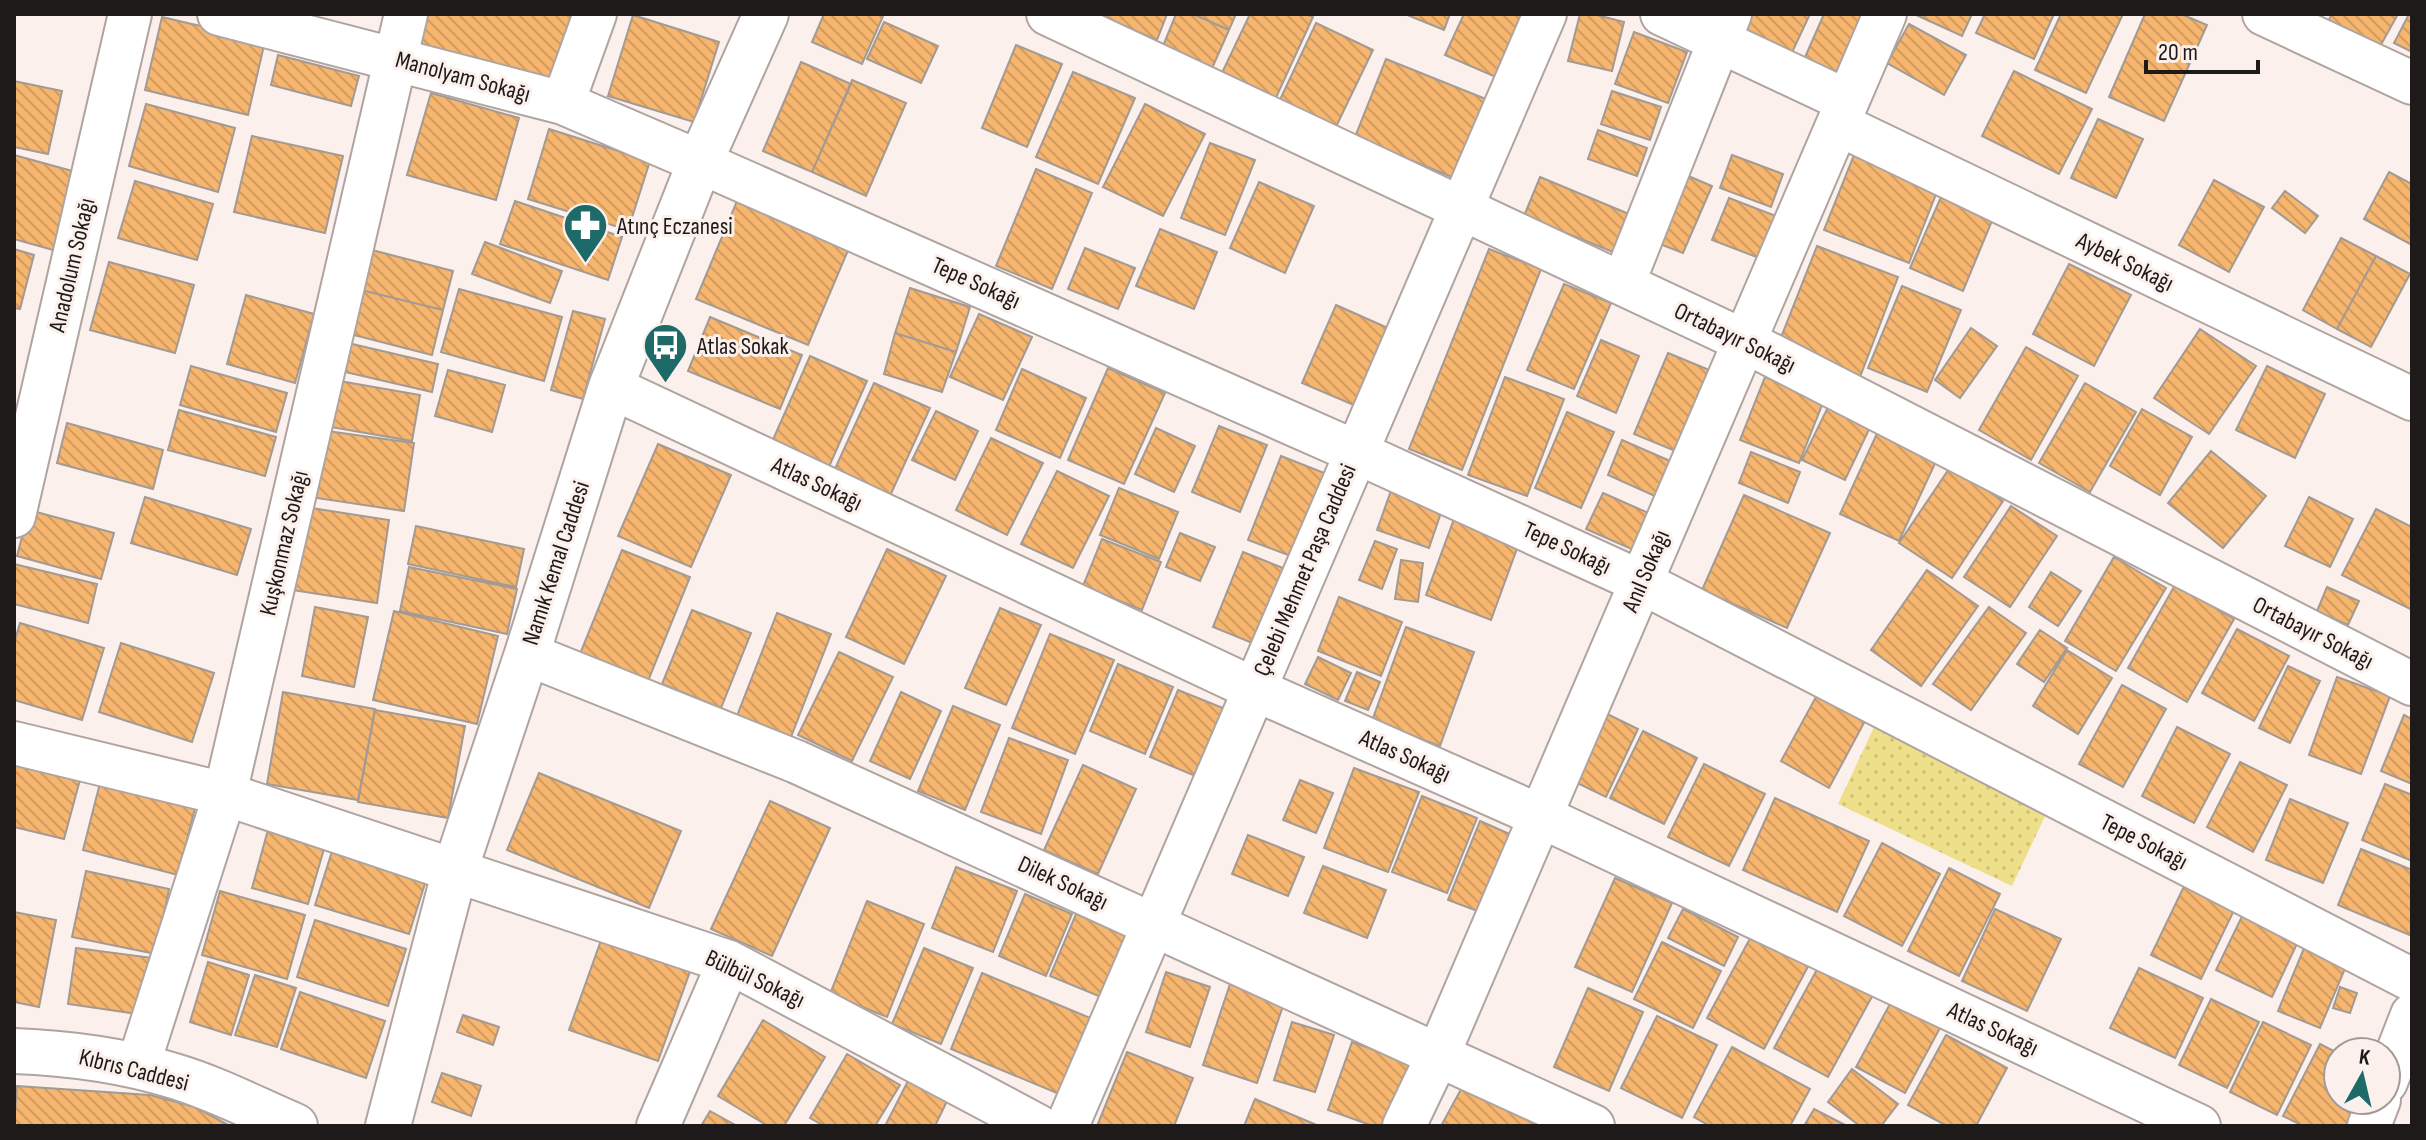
<svg xmlns="http://www.w3.org/2000/svg" width="2426" height="1140" font-family="'Sofia Sans Condensed',sans-serif">
<defs>
<pattern id="grass-dots" width="8" height="8" patternUnits="userSpaceOnUse" patternTransform="scale(2)"><rect width="8" height="8" fill="#eedf8a"/><path d="M2 2h.1M6 6h.1" fill="none" stroke="#ccbf76" stroke-width="1.8" stroke-linecap="round"/></pattern>
<pattern id="building-back-hatch" width="6" height="6" patternUnits="userSpaceOnUse" patternTransform="scale(2)"><rect width="6" height="6" fill="#f6b66f"/><path d="M-1 5l2 2M0 0l6 6M5-1l2 2" fill="none" stroke="#d29c60"/></pattern>
</defs>
<rect width="100%" height="100%" fill="#fcf0ec"/>
<path fill="url(#grass-dots)" d="M1874,727L2048,810L2012,886L1838,804Z"/>
<path fill="url(#building-back-hatch)" stroke="#a29a93" stroke-width="2" d="M426,14H577L559,83L418,46Z
M824,14H884L862,64L812,42Z
M1096,14H1167L1157,40Z
M1176,14H1193L1229,30L1210,73L1161,51Z
M1193,14H1236L1229,30Z
M1250,14H1306L1313,17L1274,102L1220,77Z
M1405,14H1450L1444,30Z
M1464,14H1534L1505,81L1445,55Z
M1580,14H1593L1624,22L1612,71L1568,61Z
M1739,14H1810L1788,61L1730,35Z
M1824,14H1871L1842,81L1802,64Z
M1914,14H1972L1962,36Z
M1985,14H2054L2034,59L1976,33Z
M2061,14H2123L2086,93L2035,70Z
M2145,14H2181L2207,25L2164,121L2109,97Z
M2332,14H2398L2377,52L2326,25Z
M2409,14H2412V52L2394,43Z
M633,15L719,42L694,122L608,96Z
M162,17L265,41L248,115L145,90Z
M884,22L938,46L921,83L867,59Z
M1316,23L1373,50L1333,133L1277,106Z
M1909,24L1966,55L1944,95L1887,63Z
M1634,32L1687,52L1668,103L1615,84Z
M1016,45L1062,64L1027,147L982,128Z
M278,55L359,76L351,106L271,85Z
M1386,59L1491,101L1459,180L1355,137Z
M801,62L851,84L812,172L763,151Z
M2014,71L2092,109L2059,174L1982,136Z
M1073,72L1135,98L1098,184L1036,157Z
M852,80L906,103L866,196L812,172Z
M14,81L62,91L48,154L14,147Z
M1612,91L1661,107L1650,140L1601,124Z
M431,93L519,118L496,200L407,175Z
M146,104L235,128L218,192L129,166Z
M1145,104L1205,134L1163,216L1103,187Z
M2098,119L2143,139L2116,198L2071,178Z
M549,129L650,161L628,230L528,199Z
M1598,130L1647,148L1637,176L1588,159Z
M252,136L343,156L325,233L234,212Z
M1210,143L1255,160L1225,235L1181,218Z
M14,155L76,172L53,250L14,239Z
M1732,155L1783,174L1771,207L1720,188Z
M1854,155L1938,189L1909,263L1824,230Z
M1036,169L1092,193L1052,289L996,266Z
M2389,172L2412,184V245L2364,219Z
M1686,175L1712,186L1683,253L1657,243Z
M1540,177L1634,216L1618,254L1524,216Z
M2214,180L2264,207L2229,272L2179,245Z
M135,181L213,204L197,260L118,238Z
M1259,182L1314,206L1285,273L1230,248Z
M1944,190L1996,211L1963,291L1910,268Z
M2285,191L2318,216L2305,233L2272,208Z
M1729,198L1776,216L1759,258L1712,240Z
M515,201L622,237L608,280L500,244Z
M737,201L849,248L808,345L696,299Z
M1160,229L1217,252L1194,309L1136,286Z
M2341,238L2376,256L2337,329L2303,310Z
M485,242L562,271L550,303L472,274Z
M1817,246L1898,277L1860,377L1778,345Z
M1085,248L1135,268L1118,309L1068,289Z
M14,249L34,255L20,309L14,308Z
M1489,249L1541,269L1462,470L1409,449Z
M372,250L453,271L443,310L361,290Z
M2376,256L2410,274L2371,347L2337,329Z
M109,262L194,285L175,353L90,330Z
M2069,264L2131,295L2094,366L2033,334Z
M1564,284L1611,303L1574,389L1527,370Z
M1902,286L1961,310L1927,392L1868,368Z
M910,288L970,307L956,352L895,333Z
M459,289L562,317L544,381L441,352Z
M361,290L443,310L432,355L350,334Z
M246,295L314,314L295,383L227,364Z
M1336,305L1397,332L1363,409L1302,383Z
M573,311L605,319L583,399L551,390Z
M979,314L1032,337L1003,400L950,377Z
M710,317L802,355L780,409L688,371Z
M1971,328L1997,346L1960,398L1935,380Z
M2200,329L2256,366L2209,434L2154,398Z
M895,333L956,352L942,392L884,374Z
M1601,340L1639,356L1616,413L1577,396Z
M348,343L438,364L432,392L341,371Z
M2026,347L2078,376L2031,460L1979,430Z
M1668,353L1724,376L1690,457L1634,434Z
M810,356L867,381L828,469L771,444Z
M191,366L287,393L276,432L180,405Z
M2267,366L2325,394L2295,458L2236,430Z
M1108,368L1165,393L1124,484L1068,460Z
M1022,369L1086,398L1060,458L996,430Z
M448,370L505,385L492,432L435,416Z
M1505,377L1564,399L1527,496L1468,475Z
M1765,377L1824,400L1799,463L1740,440Z
M334,380L420,395L412,441L325,426Z
M874,383L930,408L890,496L834,471Z
M2085,383L2136,412L2090,492L2039,463Z
M1831,401L1873,421L1845,480L1802,460Z
M2142,409L2192,437L2160,495L2110,466Z
M179,410L276,437L265,476L168,450Z
M936,411L978,431L955,480L912,460Z
M1567,412L1614,432L1581,508L1535,488Z
M67,423L163,450L153,489L57,463Z
M1219,426L1267,445L1240,512L1192,492Z
M1156,428L1195,446L1174,492L1135,474Z
M1879,429L1938,457L1899,541L1840,514Z
M320,430L414,443L404,511L310,497Z
M991,438L1043,463L1007,535L956,510Z
M1622,440L1684,467L1668,502L1608,475Z
M658,444L731,475L691,567L618,536Z
M2211,451L2266,496L2223,548L2168,503Z
M1751,452L1800,472L1788,503L1739,483Z
M1281,456L1332,476L1299,559L1248,540Z
M1951,466L2003,501L1952,578L1899,543Z
M1057,471L1109,496L1073,568L1021,544Z
M1393,485L1444,504L1429,548L1377,530Z
M1119,488L1178,512L1159,559L1100,535Z
M1603,493L1662,519L1645,555L1586,529Z
M1744,495L1830,533L1787,628L1702,590Z
M145,497L251,529L237,575L131,543Z
M2309,497L2353,519L2330,567L2285,546Z
M2011,506L2057,536L2010,607L1964,577Z
M305,507L389,520L377,603L292,590Z
M2376,509L2412,527V610L2342,575Z
M29,510L114,533L101,579L17,556Z
M1454,519L1519,543L1491,620L1426,595Z
M416,526L524,549L516,587L408,564Z
M1180,533L1215,547L1200,581L1166,567Z
M1102,539L1161,562L1142,610L1083,586Z
M1375,541L1397,549L1382,589L1359,580Z
M887,549L946,576L904,664L846,637Z
M622,550L690,577L648,681L580,654Z
M1243,552L1293,572L1262,647L1213,627Z
M2114,557L2166,588L2116,671L2065,641Z
M1401,560L1423,563L1418,602L1395,599Z
M14,564L97,584L88,623L14,604Z
M409,567L517,589L507,634L400,611Z
M1927,570L1978,606L1921,686L1871,650Z
M2051,572L2081,591L2058,626L2029,607Z
M2175,585L2234,619L2187,702L2128,668Z
M2327,587L2359,601L2348,625L2317,611Z
M1339,597L1402,622L1381,676L1318,651Z
M315,607L368,617L354,687L302,676Z
M1989,607L2026,633L1971,710L1933,684Z
M1000,608L1041,625L1006,705L965,688Z
M692,610L751,633L721,708L662,684Z
M394,611L498,636L477,724L373,700Z
M777,613L831,634L789,742L735,721Z
M20,623L104,648L82,720L14,700V643Z
M1406,627L1474,652L1440,746L1372,721Z
M2237,629L2289,656L2254,721L2202,693Z
M2040,630L2067,648L2044,682L2017,664Z
M1050,634L1114,660L1075,754L1012,728Z
M121,643L214,673L192,742L99,712Z
M2067,650L2112,678L2078,734L2033,706Z
M839,652L893,677L852,761L798,735Z
M1318,657L1351,673L1338,700L1305,684Z
M1118,664L1173,687L1145,754L1090,731Z
M2288,666L2320,681L2290,743L2259,728Z
M1357,672L1380,682L1368,710L1345,701Z
M2337,677L2390,696L2361,774L2309,755Z
M2122,685L2166,709L2123,787L2079,764Z
M1178,690L1233,712L1205,780L1150,757Z
M283,692L375,709L358,800L267,784Z
M901,692L941,711L910,779L870,761Z
M1817,695L1865,721L1829,788L1781,761Z
M953,706L1000,725L965,810L918,791Z
M375,710L465,726L448,818L358,802Z
M1599,710L1638,729L1606,797L1567,778Z
M2404,715L2412,719V784L2381,771Z
M2177,727L2230,754L2194,823L2142,796Z
M1643,731L1697,758L1664,824L1610,798Z
M1009,738L1068,760L1041,834L981,812Z
M14,759L81,776L64,839L14,827Z
M2240,762L2287,785L2253,852L2207,827Z
M1704,764L1765,794L1729,866L1668,837Z
M1083,765L1136,789L1098,874L1044,850Z
M1354,768L1419,792L1388,872L1324,848Z
M539,773L681,831L649,908L507,850Z
M1300,780L1333,793L1316,833L1283,820Z
M100,783L195,808L178,875L83,850Z
M2385,784L2412,795V861L2362,840Z
M1422,796L1477,818L1447,893L1392,872Z
M1775,798L1869,841L1837,912L1743,870Z
M2290,799L2348,823L2323,883L2266,860Z
M770,801L830,828L772,956L711,929Z
M1480,821L1512,835L1480,912L1448,900Z
M269,826L326,842L308,904L252,888Z
M1248,835L1304,857L1288,896L1232,874Z
M335,842L429,871L409,934L315,905Z
M1882,843L1940,874L1902,946L1844,916Z
M2361,849L2412,870V936L2338,905Z
M1323,866L1386,890L1367,938L1304,913Z
M956,867L1017,891L993,952L932,928Z
M1949,868L2000,894L1959,976L1908,951Z
M86,871L169,889L156,954L72,937Z
M1615,878L1672,903L1632,992L1575,967Z
M2188,878L2238,902L2201,979L2151,955Z
M220,891L305,915L287,979L202,955Z
M1025,894L1072,914L1046,976L999,956Z
M867,901L924,924L887,1017L830,994Z
M2247,906L2302,933L2272,997L2216,970Z
M1683,909L1738,937L1724,966L1668,938Z
M1995,909L2061,939L2027,1011L1962,981Z
M14,912L56,920L39,1007L14,1002Z
M1076,914L1127,935L1101,997L1050,976Z
M315,920L406,949L388,1006L297,977Z
M1754,931L1811,961L1764,1049L1707,1018Z
M604,932L693,963L658,1061L569,1030Z
M2307,941L2349,959L2320,1028L2278,1011Z
M1662,942L1721,971L1693,1028L1634,999Z
M76,948L153,958L145,1015L68,1004Z
M924,948L973,968L941,1044L892,1024Z
M208,962L249,975L231,1035L190,1022Z
M1820,964L1874,993L1828,1077L1774,1048Z
M2139,968L2203,998L2175,1058L2110,1028Z
M1166,972L1210,987L1190,1047L1146,1032Z
M982,973L1095,1020L1064,1096L951,1049Z
M255,975L296,988L277,1047L235,1035Z
M1232,978L1286,997L1257,1083L1203,1065Z
M2340,987L2357,993L2350,1013L2333,1008Z
M1588,988L1643,1012L1609,1091L1554,1067Z
M300,992L385,1021L366,1078L281,1049Z
M2211,999L2259,1022L2227,1088L2179,1065Z
M1891,1002L1940,1028L1905,1093L1856,1067Z
M463,1015L499,1027L493,1045L457,1032Z
M1657,1016L1717,1045L1682,1118L1621,1088Z
M763,1020L825,1057L784,1126H768L718,1096Z
M1292,1022L1334,1035L1315,1092L1274,1080Z
M2263,1022L2311,1045L2277,1115L2230,1092Z
M1946,1035L2007,1068L1976,1126H1947L1908,1105Z
M1352,1042L1417,1065L1395,1126H1373L1328,1110Z
M2320,1044L2338,1053V1100H2359L2346,1126H2303L2283,1116Z
M1732,1047L1810,1089L1790,1126H1710L1694,1117Z
M1127,1052L1193,1078L1174,1126H1097Z
M847,1054L900,1085L875,1126H824L810,1118Z
M1852,1069L1898,1104L1881,1126H1860L1828,1102Z
M442,1073L481,1086L471,1116L432,1102Z
M910,1077L949,1097L935,1126H885Z
M1466,1080L1541,1122L1539,1126H1441Z
M17,1086L150,1095L195,1107L230,1126H14Z
M1255,1099L1319,1126H1244Z
M1814,1109L1847,1126H1804Z
M710,1111L737,1126H701Z"/>
<g fill="none" stroke-linecap="round" stroke-linejoin="round">
<defs>
<path id="minor" d="M219,14L563,103L700,162L1356,452L1641,582L2412,980
M1048,14L1744,341L2412,684
M1662,14L1847,101
M2264,14L2412,83
M563,103L595,14
M1838,124L2412,399
M1623,284L1730,14
M611,387L1254,689L1540,816L2199,1126
M14,516L130,14
M527,654L797,762L1593,1126
M14,743L225,794L729,962L1038,1126
M138,1066L225,794L406,14
M2386,1082L2412,1015
M658,1126L729,962
M1067,1126L1545,14
M1404,1126L1438,1055L1885,14
M2369,1126L2379,1100"/>
<path id="tertiary" d="M14,1051C68,1053 122,1060 174,1076C215,1088 255,1109 295,1126
M388,1126L455,870L527,654L611,387L700,162L766,14"/>
</defs>
<use href="#minor" stroke="#afa4a0" stroke-width="46"/>
<use href="#tertiary" stroke="#afa4a0" stroke-width="48"/>
<use href="#minor" stroke="#fff" stroke-width="42"/>
<use href="#tertiary" stroke="#fff" stroke-width="44"/>
</g>
<defs>
<symbol id="pharmacy-pin" viewBox="-11 -11 22 30"><path d="M0 17L-7.5 6A9.5 9.5 0 1 1 7.5 6Z" fill="#1e6a69" stroke="#fcf0ec"/><path d="M-2-6h4v4h4v4h-4v4h-4v-4h-4v-4h4Z" fill="#fff"/></symbol>
<symbol id="bus-pin" viewBox="-11 -11 22 30"><path d="M0 17L-7.5 6A9.5 9.5 0 1 1 7.5 6Z" fill="#1e6a69" stroke="#fcf0ec"/><path d="M-5-6H5V4H4V6H2V4H-2V6H-4V4H-5ZM-3.5-4V0h7V-4ZM-3.5 1.2v1.5H-2V1.2ZM2 1.2v1.5H3.5V1.2Z" fill="#fff"/></symbol>
</defs>
<g fill-rule="evenodd">
<use href="#pharmacy-pin" x="560" y="200" width="51" height="69"/>
<use href="#bus-pin" x="640" y="320" width="51" height="69"/>
</g>
<g text-anchor="middle" dominant-baseline="central" stroke-width="6" stroke-linejoin="round" paint-order="stroke">
<g font-size="24" fill="#1e1a19" stroke="#fcf0ec">
<text transform="translate(463 77) rotate(15)">Manolyam Sokağı</text>
<text transform="translate(2125 262) rotate(26)">Aybek Sokağı</text>
<text transform="translate(72 265) rotate(-77)">Anadolum Sokağı</text>
<text transform="translate(976 283) rotate(24)">Tepe Sokağı</text>
<text transform="translate(1735 338) rotate(26)">Ortabayır Sokağı</text>
<text transform="translate(817 484) rotate(25)">Atlas Sokağı</text>
<text transform="translate(284 543) rotate(-77)">Kuşkonmaz Sokağı</text>
<text transform="translate(1567 548) rotate(25)">Tepe Sokağı</text>
<text transform="translate(556 563) rotate(-72)">Namık Kemal Caddesi</text>
<text transform="translate(1305 570) rotate(-67)">Çelebi Mehmet Paşa Caddesi</text>
<text transform="translate(1646 571) rotate(-67)">Anıl Sokağı</text>
<text transform="translate(2313 633) rotate(27)">Ortabayır Sokağı</text>
<text transform="translate(1405 756) rotate(24)">Atlas Sokağı</text>
<text transform="translate(2144 842) rotate(27)">Tepe Sokağı</text>
<text transform="translate(1063 883) rotate(25)">Dilek Sokağı</text>
<text transform="translate(755 979) rotate(25)">Bülbül Sokağı</text>
<text transform="translate(1993 1029) rotate(25)">Atlas Sokağı</text>
<text transform="translate(134 1070) rotate(14)">Kıbrıs Caddesi</text>
</g>
<g font-size="24" fill="#1e1a19" stroke="#fcf0ec" text-anchor="start">
<text x="617" y="226">Atınç Eczanesi</text>
<text x="697" y="346">Atlas Sokak</text>
</g>
</g>
<rect width="2426" height="1140" fill="none" stroke="#1e1a19" stroke-width="32"/>
<g transform="translate(2362 1076) rotate(8)"><circle r="38" fill="#fcf0ec" stroke="#a39a98" stroke-width="2"/>
<path d="M0-6L14 30L0 20L-14 30Z" fill="#1e6a69"/>
<text y="-12" font-size="22" font-weight="bold" text-anchor="middle" fill="#1e1a19">K</text>
</g>
<path d="M2146 60v12h112v-12" fill="none" stroke="#1e1a19" stroke-width="4"/>
<text x="2158" y="60" font-size="24" fill="#1e1a19" stroke="#fcf0ec" stroke-width="6" paint-order="stroke">20 m</text>
</svg>
